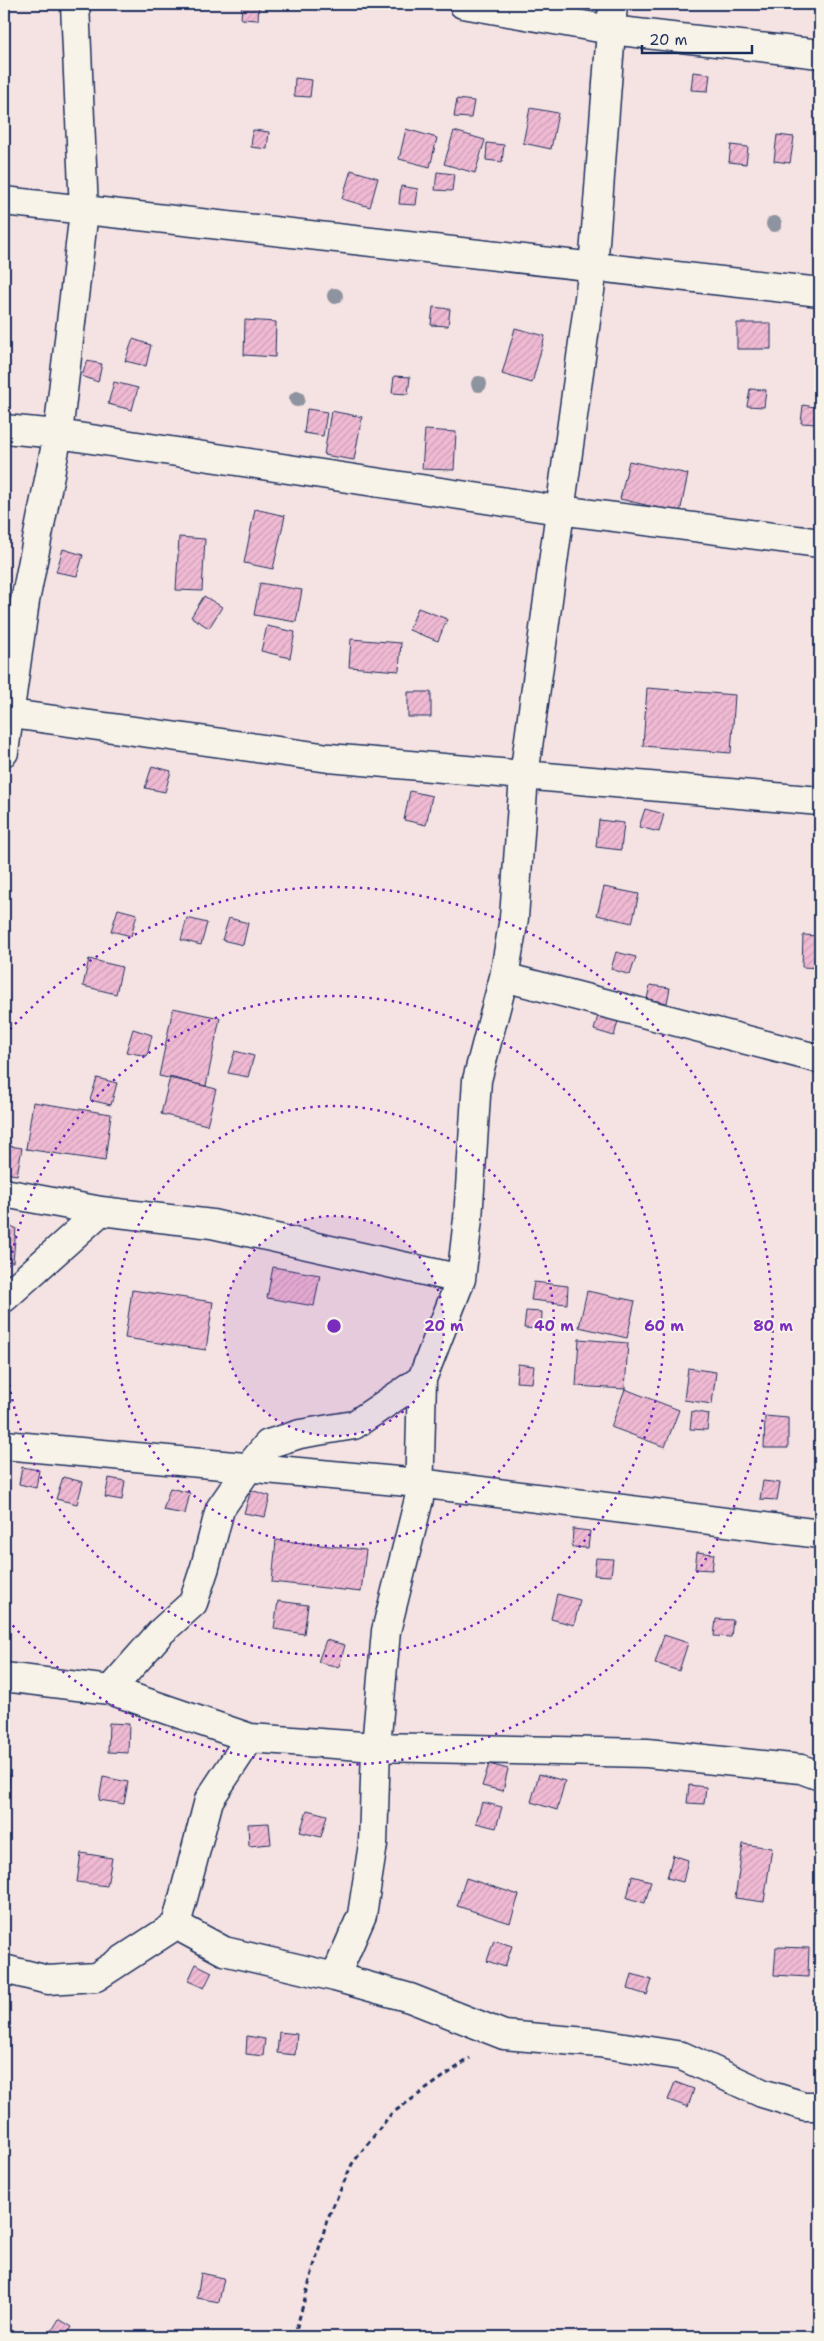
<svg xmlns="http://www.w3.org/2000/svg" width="824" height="2341" font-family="'Shantell Sans',sans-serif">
<defs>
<pattern id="building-hatch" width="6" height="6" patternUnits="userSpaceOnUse" patternTransform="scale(1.25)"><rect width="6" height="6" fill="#f0bad3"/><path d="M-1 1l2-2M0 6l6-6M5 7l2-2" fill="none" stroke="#cda0b8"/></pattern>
</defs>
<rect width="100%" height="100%" fill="#f5e2e2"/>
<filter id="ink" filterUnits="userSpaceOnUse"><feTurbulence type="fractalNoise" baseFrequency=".02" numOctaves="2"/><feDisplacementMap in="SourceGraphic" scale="10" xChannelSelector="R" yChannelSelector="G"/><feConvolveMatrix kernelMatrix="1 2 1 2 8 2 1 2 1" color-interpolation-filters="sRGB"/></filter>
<g filter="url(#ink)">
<path fill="url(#building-hatch)" stroke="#1b2f5e" d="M242,4H259L258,20L241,19Z
M693,72L710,74L708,91L691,90Z
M295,78L312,80L310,97L294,96Z
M457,99L474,101L471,118L454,117Z
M530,108L558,113L551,149L523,143Z
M406,129L437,138L430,167L399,159Z
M253,130L269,132L267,149L251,147Z
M454,131L485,140L475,173L444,164Z
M777,135L794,137L790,163L774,161Z
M487,143L504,145L502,162L486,160Z
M731,145L748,147L746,164L729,162Z
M351,170L378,178L370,207L342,199Z
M437,172L454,174L452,191L435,190Z
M401,186L418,189L416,205L399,204Z
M433,307L450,309L448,326L431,325Z
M245,320L276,322L275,357L244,355Z
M737,323H771V349H737Z
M515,328L545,336L532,383L502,374Z
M133,339L151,345L146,366L125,361Z
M87,361L102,364L98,382L82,376Z
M394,376L410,377L408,394L392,393Z
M114,382L138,388L132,410L108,404Z
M750,389L766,390L764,407L747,406Z
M803,405L820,408L818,424L801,423Z
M307,409L327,412L323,436L304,433Z
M331,411L362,417L354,460L324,455Z
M425,430L456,432L454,470L422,469Z
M629,461L688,474L680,513L620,499Z
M255,509L285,516L273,569L244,563Z
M179,537L205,539L202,591L176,590Z
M63,549L83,555L77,576L56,572Z
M260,583L302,590L296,622L254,615Z
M204,596L222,607L209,628L191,617Z
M418,608L447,619L438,641L409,630Z
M267,626L295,632L290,658L261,651Z
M351,639L401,643L399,671L349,667Z
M647,688L735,695L731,753L643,746Z
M408,692H431V717H408Z
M152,766L171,771L165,792L145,788Z
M410,791L432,796L426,825L404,820Z
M645,809L664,814L659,832L639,827Z
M599,820L624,823L621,850L596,847Z
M604,887L639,894L632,923L597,915Z
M118,909L137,914L131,936L111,931Z
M187,918L207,923L201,945L181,940Z
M229,918L248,923L243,945L222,940Z
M803,935L820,936V968L802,967Z
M616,952L636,957L630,975L611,969Z
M89,959L122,967L116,994L83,986Z
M650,985L670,988L667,1003L647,999Z
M173,1008L220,1018L206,1086L159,1076Z
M599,1012L619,1017L614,1036L594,1030Z
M133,1029L152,1035L147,1056L126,1052Z
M235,1051L254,1056L248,1077L228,1073Z
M170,1077L216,1089L207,1125L161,1114Z
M97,1078L117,1083L111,1105L90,1100Z
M33,1102L111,1114L105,1161L26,1149Z
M4,1145L22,1148L17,1175L4,1173Z
M4,1226L16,1228L13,1262L4,1261Z
M273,1267L320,1275L314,1306L267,1298Z
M534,1282L568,1286L567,1304L531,1300Z
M132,1290L213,1302L206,1350L125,1338Z
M587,1291L635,1301L627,1338L579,1327Z
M526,1311L542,1312L541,1329L524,1328Z
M579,1339L628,1343L625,1389L576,1386Z
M518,1364L534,1366L532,1383L516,1382Z
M688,1368L716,1372L712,1404L684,1400Z
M625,1389L679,1410L665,1447L611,1427Z
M692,1411L709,1414L707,1430L690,1429Z
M765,1416L788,1418V1448H764Z
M22,1467L39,1470L36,1488L19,1484Z
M63,1477L83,1482L77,1504L56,1499Z
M109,1478L125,1481L122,1500L105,1497Z
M763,1481L780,1483L777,1500L760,1499Z
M170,1488L190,1493L185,1514L163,1510Z
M251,1490L270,1496L265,1517L244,1513Z
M573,1529L590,1531L588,1548L572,1547Z
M276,1540L366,1550L361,1592L272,1582Z
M697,1552L714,1554L712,1570L695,1569Z
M596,1558L613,1559L611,1576L594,1575Z
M557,1594L580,1600L574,1625L551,1619Z
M278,1601L308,1605L304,1634L274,1629Z
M716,1619L733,1620L731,1637L714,1636Z
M664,1635L688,1643L679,1671L655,1663Z
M326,1640L345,1645L339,1667L318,1662Z
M109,1723L129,1724L128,1753L108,1752Z
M489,1764L508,1769L503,1791L482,1786Z
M4,1774L10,1775L8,1801H4Z
M539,1774L565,1781L557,1810L531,1802Z
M103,1777L128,1782L124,1804L99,1800Z
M689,1785L706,1787L704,1804L687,1803Z
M482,1802L502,1807L496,1828L476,1823Z
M307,1810L327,1815L321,1837L300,1832Z
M269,1823L271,1844L249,1846L248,1824Z
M743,1844L772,1848L764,1902L735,1898Z
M81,1853L112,1858L107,1886L77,1882Z
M673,1855L688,1860L683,1882L667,1878Z
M632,1876L651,1881L645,1903L627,1898Z
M466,1878L519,1895L510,1923L457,1906Z
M494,1940L512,1946L505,1967L487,1961Z
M776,1947L809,1948L808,1977L774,1975Z
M196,1964L212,1972L204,1988L188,1981Z
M632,1974L652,1980L647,1995L628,1989Z
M279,2032L297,2034L295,2055L277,2053Z
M247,2036L265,2039L263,2056L246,2054Z
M675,2082L694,2089L688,2107L668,2100Z
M201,2273L224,2278L219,2302L197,2298Z
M59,2319L72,2327L66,2337H56L50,2334Z"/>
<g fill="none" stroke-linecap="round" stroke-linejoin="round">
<defs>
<path id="minor" d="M463,4L611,30L820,54
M4,201L820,292
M4,429L58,434L559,510L820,543
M4,713L329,758L820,801
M4,752L25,601L58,434L84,211L75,4
M504,977L820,1059
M4,1193L101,1211L212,1224L461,1279
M4,1298L101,1211
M4,1445L419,1483L820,1534
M4,1677L110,1690L250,1738L376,1747L647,1753L801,1769L820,1776
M110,1690L162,1631L193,1603L205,1567L220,1509L249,1467L268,1444L300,1434L354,1425L422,1379
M176,1925L209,1800L250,1738
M4,1969L48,1980L96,1977L176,1925L224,1951L335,1977L410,1998L504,2035L599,2043L682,2056L762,2093L804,2106H820
M335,1977L362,1915L373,1844L376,1747L386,1631L419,1499L422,1379L461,1279L468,1219L477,1080L504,977L514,918L524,776L593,269L613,4"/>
</defs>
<use href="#minor" stroke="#1b2f5e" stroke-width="31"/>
<path stroke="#1b2f5e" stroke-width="3" stroke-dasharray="5 4" stroke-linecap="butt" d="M294,2337L327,2220L352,2164L391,2114L470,2058"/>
<use href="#minor" stroke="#f7f3e8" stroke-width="28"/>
</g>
<g fill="#8e93a0">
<circle cx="774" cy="224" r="8"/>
<circle cx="335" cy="296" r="8"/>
<circle cx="479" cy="384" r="8"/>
<circle cx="297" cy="399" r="8"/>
</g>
</g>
<circle cx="334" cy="1326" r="110" fill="#7b2cbf" fill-opacity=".12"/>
<g fill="none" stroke="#7b2cbf" stroke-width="2.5" stroke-dasharray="2.5 5">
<circle cx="334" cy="1326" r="110"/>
<circle cx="334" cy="1326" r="220"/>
<circle cx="334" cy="1326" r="330"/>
<path d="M5 1035A439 439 0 1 1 5 1617"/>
</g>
<circle cx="334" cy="1326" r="8" fill="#7b2cbf" stroke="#f7f3e8" stroke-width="2.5"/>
<g font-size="15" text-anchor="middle" font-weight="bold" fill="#7b2cbf" stroke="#f7f3e8" stroke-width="4" stroke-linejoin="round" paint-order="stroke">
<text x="444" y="1331">20 m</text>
<text x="554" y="1331">40 m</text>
<text x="664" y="1331">60 m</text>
<text x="773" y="1331">80 m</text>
</g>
<rect width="824" height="2341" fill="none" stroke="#f7f3e8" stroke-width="20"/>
<rect x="10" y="10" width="804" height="2321" fill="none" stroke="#1b2f5e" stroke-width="2" filter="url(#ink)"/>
<path d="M642 45v8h110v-8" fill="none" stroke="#1b2f5e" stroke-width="2.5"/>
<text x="649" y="45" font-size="15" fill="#1b2f5e" stroke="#f7f3e8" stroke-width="4" paint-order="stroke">20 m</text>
</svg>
